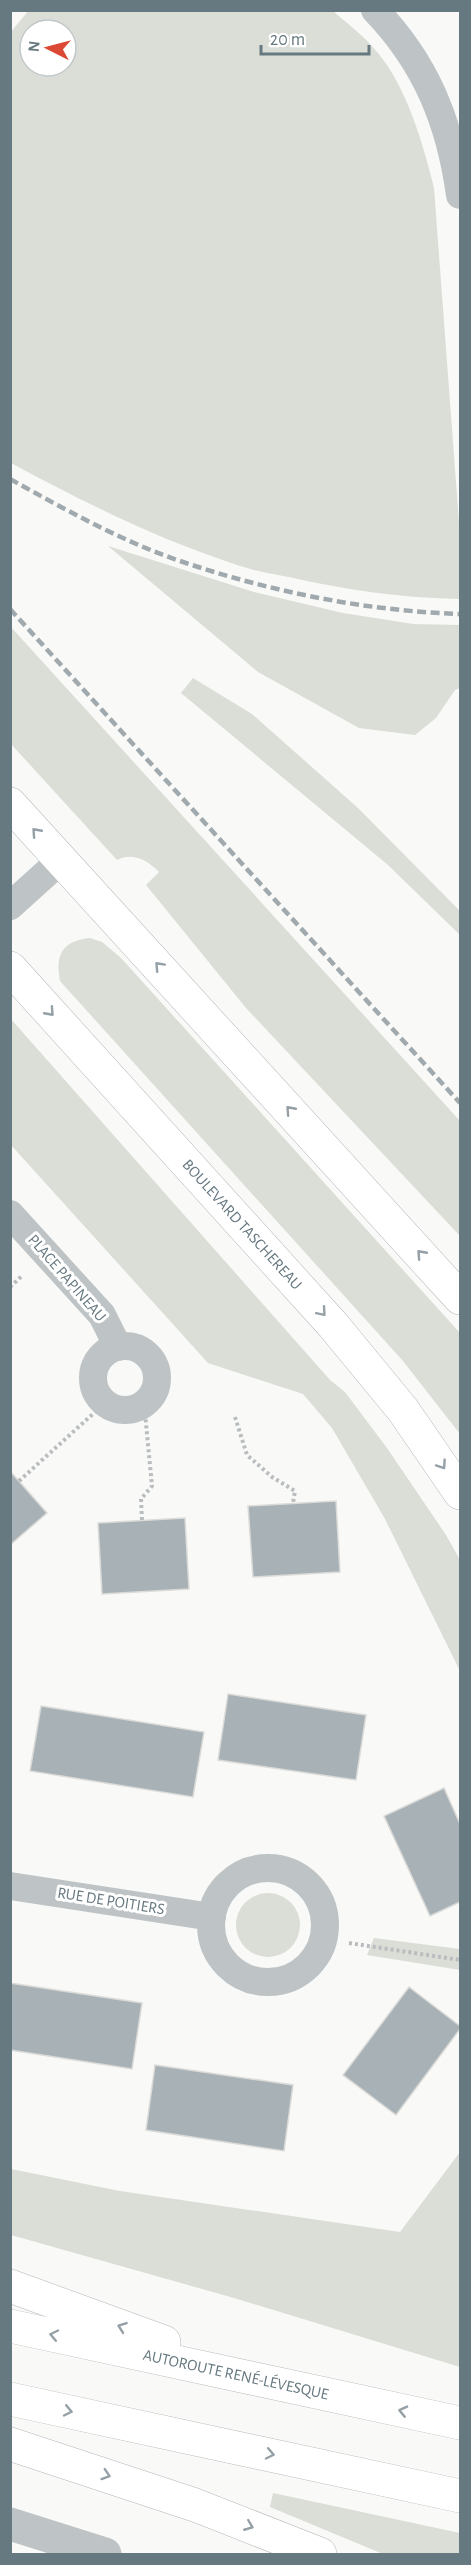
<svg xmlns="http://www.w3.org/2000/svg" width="471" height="2565" font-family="'Alegreya Sans',sans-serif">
<rect width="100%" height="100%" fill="#f9f9f7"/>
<path fill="#daded6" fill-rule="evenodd" d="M29,10L333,11C348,24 365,37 377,52C407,87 423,144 434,188L460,536V599C402,598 346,590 289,577C273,574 255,571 240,566C160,540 85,503 11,463L10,33ZM30,30H66V66H30Z
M108,546L254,592L343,613L413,624L460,625V688L455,690L436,718L415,735L359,728L258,672Z
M10,626L460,1121V1236L246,1008L146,885L159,872C147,860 133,852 117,860L11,744Z
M193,678L252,714L358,808L460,911V935L388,865L181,693Z
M90,938L102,942L121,958L460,1333V1434L403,1361L60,981C55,955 62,941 90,938Z
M10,1018L330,1380L345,1392L387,1448L446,1535L460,1560V1671L385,1519L332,1428L303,1394L208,1363L11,1145Z
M236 1925a32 32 0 1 1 64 0a32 32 0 1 1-64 0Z
M374,1938L460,1949V1970L367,1955Z
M460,2152V2367L234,2298L11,2235V2169L120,2191L400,2232Z
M273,2493L460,2533V2554H383L270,2507Z"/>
<path fill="#a8b2b6" stroke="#dbdbd9" stroke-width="1.5" d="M10,1471L47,1513L10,1545Z
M336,1501L340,1572L253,1577L248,1506Z
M185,1518L189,1589L102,1594L98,1523Z
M228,1694L366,1715L356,1780L218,1760Z
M41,1706L204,1732L193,1797L30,1771Z
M444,1788L460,1824V1902L430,1916L384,1816Z
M10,1983L142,2003L132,2069L10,2050Z
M409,1987L460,2026V2029L396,2115L343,2075Z
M155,2065L293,2085L284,2151L146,2130Z"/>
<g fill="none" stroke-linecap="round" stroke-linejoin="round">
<defs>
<g id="primary">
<path d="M10,804L460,1298"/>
<path id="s1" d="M10,968L333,1325L403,1410L460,1493"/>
</g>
<g id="motorway">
<path d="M10,2286L164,2342"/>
<path id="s2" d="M10,2326L460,2423"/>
<path d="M10,2399L460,2496"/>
<path d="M10,2444L195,2505L320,2554"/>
</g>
</defs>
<use href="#primary" stroke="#b4babd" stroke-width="34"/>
<use href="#motorway" stroke="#b4b9bb" stroke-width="34"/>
<path stroke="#b9bdbf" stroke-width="4" stroke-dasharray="3 3" stroke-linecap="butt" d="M10,1287L23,1275
M235,1417L247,1455L272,1477L295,1491L293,1503
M19,1481L105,1403
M142,1520L141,1499L152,1486L144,1403
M349,1943L460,1960"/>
<path stroke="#bec4c6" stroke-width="28" d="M375,10C426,63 450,122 460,195
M10,906L61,860
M10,1214L102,1315L118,1347
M93 1378a32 32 0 1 1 64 0a32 32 0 1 1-64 0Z
M211 1925a57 57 0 1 1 114 0a57 57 0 1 1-114 0Z
M10,1886L212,1917"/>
<path stroke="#bec4c6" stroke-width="33" d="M10,2524L105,2554"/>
<use href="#primary" stroke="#fff" stroke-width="33"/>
<use href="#motorway" stroke="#fff" stroke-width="33"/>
<path stroke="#a0a9ad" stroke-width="4.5" stroke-dasharray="9 4.5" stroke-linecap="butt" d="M10,479C66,510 123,542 183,562C272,592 367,611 460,614
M10,609L460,1103"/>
</g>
<defs><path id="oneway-chevron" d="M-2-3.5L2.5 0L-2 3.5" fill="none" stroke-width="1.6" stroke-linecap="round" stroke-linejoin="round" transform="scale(1.5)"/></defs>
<g stroke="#94a0a6">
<use href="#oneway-chevron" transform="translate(36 832) rotate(-132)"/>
<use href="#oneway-chevron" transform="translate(159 966) rotate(-133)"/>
<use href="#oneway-chevron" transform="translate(50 1012) rotate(48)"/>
<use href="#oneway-chevron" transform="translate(290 1110) rotate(-132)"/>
<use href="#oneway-chevron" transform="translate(421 1254) rotate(-132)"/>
<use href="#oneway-chevron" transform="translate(322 1312) rotate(49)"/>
<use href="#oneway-chevron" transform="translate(442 1465) rotate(56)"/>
<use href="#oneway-chevron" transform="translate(122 2327) rotate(-160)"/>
<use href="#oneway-chevron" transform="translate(54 2335) rotate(-168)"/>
<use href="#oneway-chevron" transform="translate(68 2411) rotate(12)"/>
<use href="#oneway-chevron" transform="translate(403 2411) rotate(-167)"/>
<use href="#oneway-chevron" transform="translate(270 2454) rotate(12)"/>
<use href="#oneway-chevron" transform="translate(106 2475) rotate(18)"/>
<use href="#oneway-chevron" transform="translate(249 2526) rotate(22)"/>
</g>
<g text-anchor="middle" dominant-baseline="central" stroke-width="6" stroke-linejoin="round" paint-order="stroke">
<g font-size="16" fill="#667880" stroke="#fff">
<text stroke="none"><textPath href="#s1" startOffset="346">BOULEVARD TASCHEREAU</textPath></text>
<text transform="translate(67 1278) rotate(49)">PLACE PAPINEAU</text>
<text transform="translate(111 1901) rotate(9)">RUE DE POITIERS</text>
<text stroke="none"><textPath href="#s2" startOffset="231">AUTOROUTE RENÉ-LÉVESQUE</textPath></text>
</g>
</g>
<rect width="471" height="2565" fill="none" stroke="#667880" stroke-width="24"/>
<g transform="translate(48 48) rotate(276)"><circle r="28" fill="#ffffff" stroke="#c2c9cc" stroke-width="1.5"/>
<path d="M0-4.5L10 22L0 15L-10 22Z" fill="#db4935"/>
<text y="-9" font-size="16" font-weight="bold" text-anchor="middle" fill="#667880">N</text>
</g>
<path d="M261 45v9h108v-9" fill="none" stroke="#667880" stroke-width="3"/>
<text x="270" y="45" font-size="18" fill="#667880" stroke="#ffffff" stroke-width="4.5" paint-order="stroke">20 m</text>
</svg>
